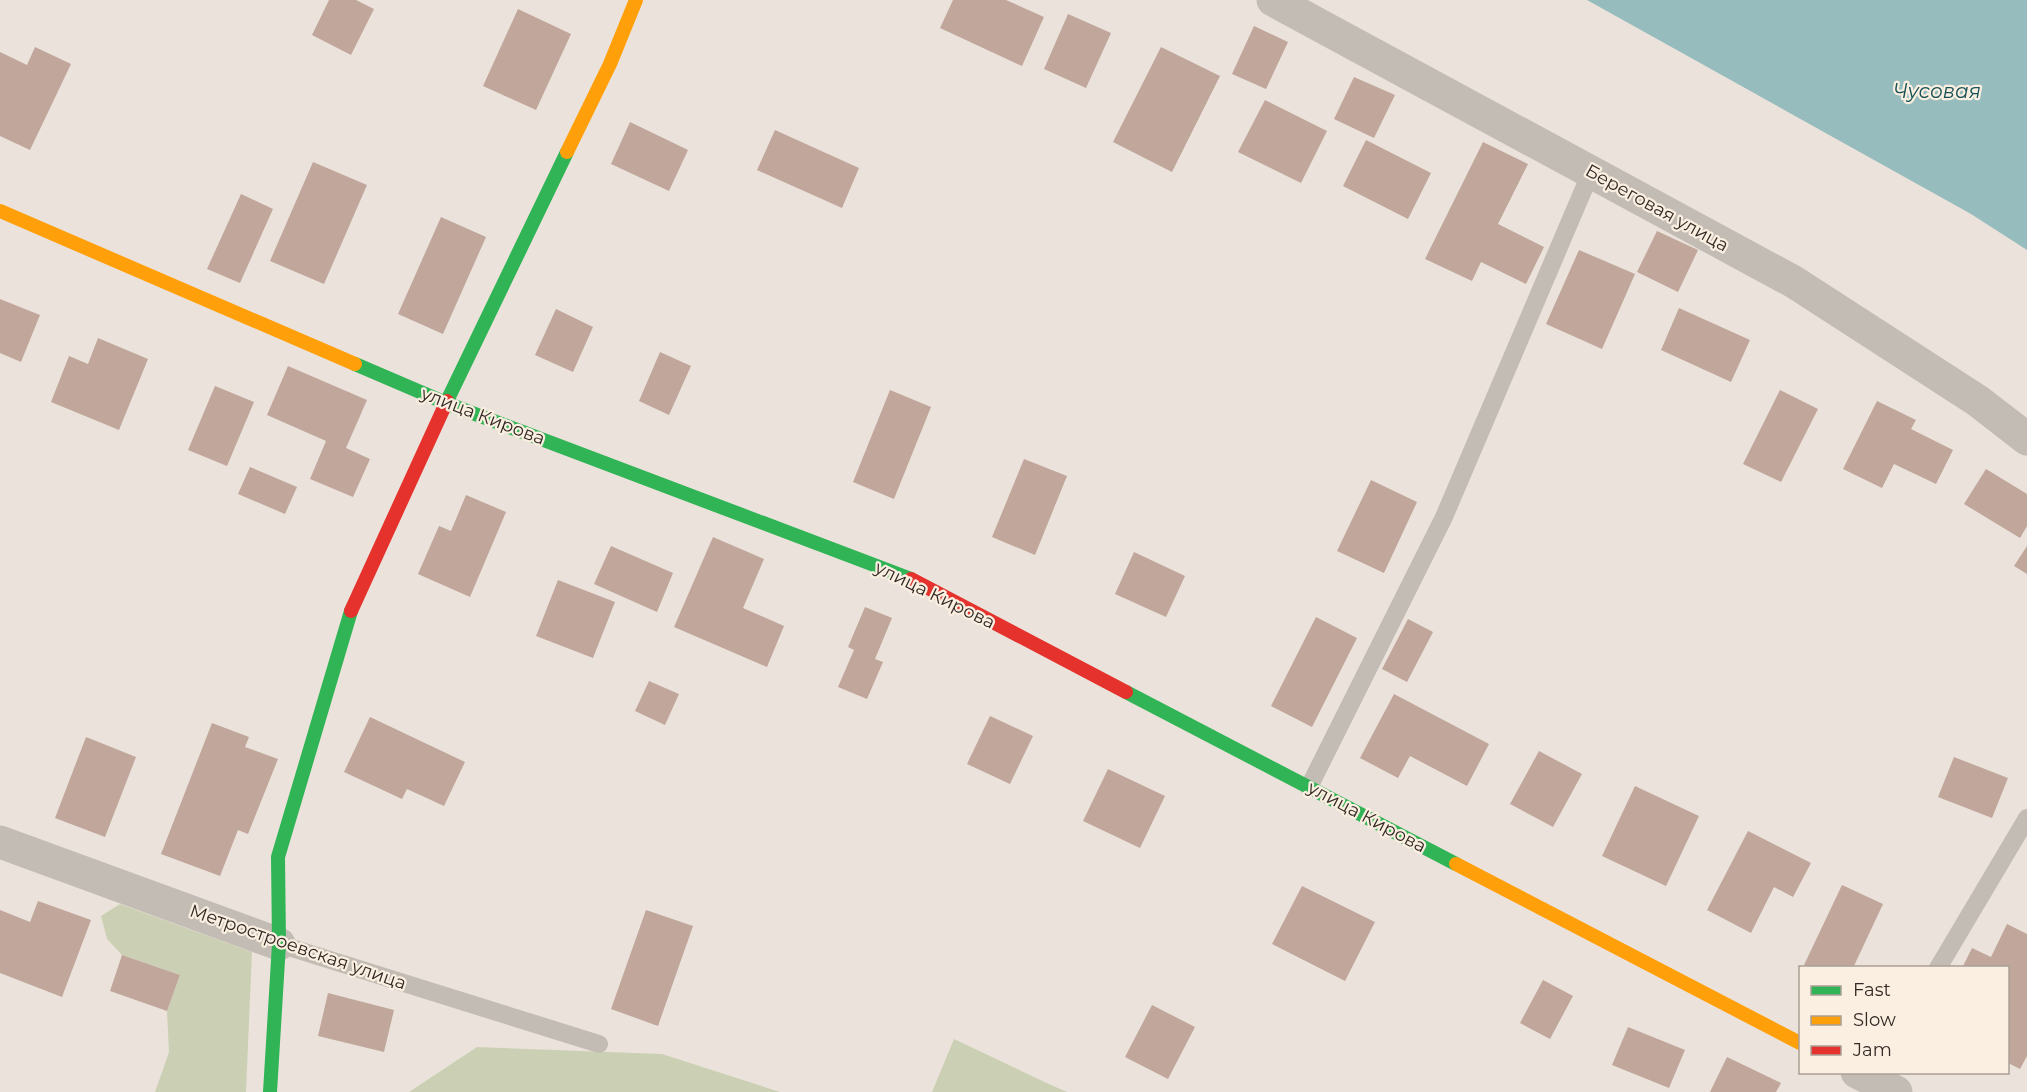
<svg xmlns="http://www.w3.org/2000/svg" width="2027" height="1092" font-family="Montserrat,sans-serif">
<rect width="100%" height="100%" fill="#ebe3db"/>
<path fill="#cbd0b4" d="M120,904L252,952L246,1092H155L169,1052L167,1011L180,975L122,955L107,939L101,916Z
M954,1039L1051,1085L1067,1092H932Z
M477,1047L662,1054L780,1092H409Z"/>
<path fill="#96bcbd" d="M1587,0H2027V250L1971,214Z"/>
<path fill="#c0a69b" d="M329,0H356L374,9L351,55L312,35Z
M953,0H1006L1044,17L1022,66L940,28Z
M518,9L571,34L536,110L483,86Z
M1068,14L1111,33L1086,88L1044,69Z
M1254,26L1288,42L1266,89L1232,74Z
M35,47L71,64L30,150L0,136V52L27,65Z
M1161,47L1220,76L1172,172L1113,142Z
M1354,77L1395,95L1374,138L1334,119Z
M1265,100L1327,131L1301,183L1238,152Z
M630,122L688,150L669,191L611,164Z
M775,130L859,168L842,208L757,170Z
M1366,140L1431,173L1408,219L1343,186Z
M1483,142L1528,164L1498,224L1544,247L1526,284L1481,262L1472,281L1425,259Z
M313,162L367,185L324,284L270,261Z
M241,194L273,209L240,283L207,269Z
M441,217L486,237L443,334L398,314Z
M1657,231L1698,250L1678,292L1637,272Z
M1579,250L1635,274L1602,349L1546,324Z
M0,299L40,315L21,362L0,353Z
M1679,308L1750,340L1731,382L1661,350Z
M556,309L593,327L573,372L535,355Z
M98,338L148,359L119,430L51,402L69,356L88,364Z
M660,352L691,366L669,415L639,401Z
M288,366L367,400L346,448L370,459L353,497L310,479L326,441L267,415Z
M215,386L254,402L227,466L188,450Z
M890,390L931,407L894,499L853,482Z
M1780,390L1818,409L1781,482L1743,464Z
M1877,401L1916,420L1911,429L1953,450L1936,484L1894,464L1882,488L1843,469Z
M1024,459L1067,476L1035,555L992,537Z
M250,467L297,487L285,514L238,494Z
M1986,469L2027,494V526L2020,538L1964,504Z
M1371,480L1417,502L1384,573L1337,551Z
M466,495L506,512L470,597L418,574L439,526L451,531Z
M713,537L764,559L743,608L784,626L767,667L674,627Z
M611,546L673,573L657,612L594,584Z
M2027,546V574L2014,566Z
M1134,552L1185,576L1166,617L1115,594Z
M558,580L615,602L593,658L536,636Z
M865,607L892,618L875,659L883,662L867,699L838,687L854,650L848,647Z
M1316,617L1357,638L1312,727L1271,706Z
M1408,619L1433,632L1407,682L1382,669Z
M649,681L679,694L665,725L635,711Z
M1394,694L1489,744L1467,786L1410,756L1398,778L1360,758Z
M990,716L1033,736L1010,784L967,764Z
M370,717L465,762L444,806L407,789L402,799L344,772Z
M212,723L249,737L245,747L278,759L248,834L238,830L220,876L161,854Z
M86,737L136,757L105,837L55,818Z
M1539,751L1582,774L1553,827L1510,804Z
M1954,757L2008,778L1992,818L1938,797Z
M1108,769L1165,796L1140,848L1083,821Z
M1635,786L1699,816L1666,886L1602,856Z
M1748,831L1811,863L1793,897L1774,887L1751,933L1707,910Z
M1842,885L1883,904L1853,968H1808L1804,965Z
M1302,886L1375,922L1345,981L1272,944Z
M38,901L91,920L62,997L0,973V910L30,922Z
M646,910L693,926L658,1026L611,1009Z
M2007,924L2027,934V1056L2020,1069L2008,1063V968H1962L1972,948L1991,957Z
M122,955L180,975L167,1011L110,991Z
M1543,980L1573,996L1550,1039L1520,1023Z
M328,993L394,1010L384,1052L318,1036Z
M1152,1005L1195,1027L1168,1079L1125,1057Z
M1628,1027L1685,1050L1669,1088L1612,1065Z
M1727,1057L1781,1083L1776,1092H1710Z"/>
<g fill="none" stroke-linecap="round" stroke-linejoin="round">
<path stroke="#c3bcb5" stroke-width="18" d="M1309,787L1444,517L1591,172
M279,944L599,1044
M1938,968L2027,818"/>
<path stroke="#c3bcb5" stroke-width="33" d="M1273,0L1794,282L1978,401L2027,439
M0,842L279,944
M1857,1072L1896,1092"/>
<path stroke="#30b455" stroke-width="14" d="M355,364L446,403L911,579
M447,401L567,152
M1126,692L1456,864
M270,1092L279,944L278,857L351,611"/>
<path stroke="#ff9f0a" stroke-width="14" d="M567,152L610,64L636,0
M0,211L355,364
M1456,864L1800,1043"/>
<path stroke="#e5322d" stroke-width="14" d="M911,579L1126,692
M351,611L447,401"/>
</g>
<g text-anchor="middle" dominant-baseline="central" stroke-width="4.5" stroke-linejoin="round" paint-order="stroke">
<g font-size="18" fill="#332924" stroke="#faefe0">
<text transform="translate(1657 208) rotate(29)">Береговая улица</text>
<text transform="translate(483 416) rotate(21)">улица Кирова</text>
<text transform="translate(935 595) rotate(26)">улица Кирова</text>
<text transform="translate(1367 817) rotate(28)">улица Кирова</text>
<text transform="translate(298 947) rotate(19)">Метростроевская улица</text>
</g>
<g font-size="20" font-style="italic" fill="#175156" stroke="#faefe0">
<text x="1937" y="91">Чусовая</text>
</g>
</g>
<rect x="1799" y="966" width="210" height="108" fill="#faefe0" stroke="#aaa095" stroke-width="1.5"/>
<rect x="1811" y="986" width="30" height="9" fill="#30b455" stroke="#aaa095" stroke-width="1.5"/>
<text x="1853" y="996" font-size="18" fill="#332924">Fast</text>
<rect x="1811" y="1016" width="30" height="9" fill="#ff9f0a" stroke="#aaa095" stroke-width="1.5"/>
<text x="1853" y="1026" font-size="18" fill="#332924">Slow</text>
<rect x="1811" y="1046" width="30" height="9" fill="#e5322d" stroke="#aaa095" stroke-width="1.5"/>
<text x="1853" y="1056" font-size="18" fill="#332924">Jam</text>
</svg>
